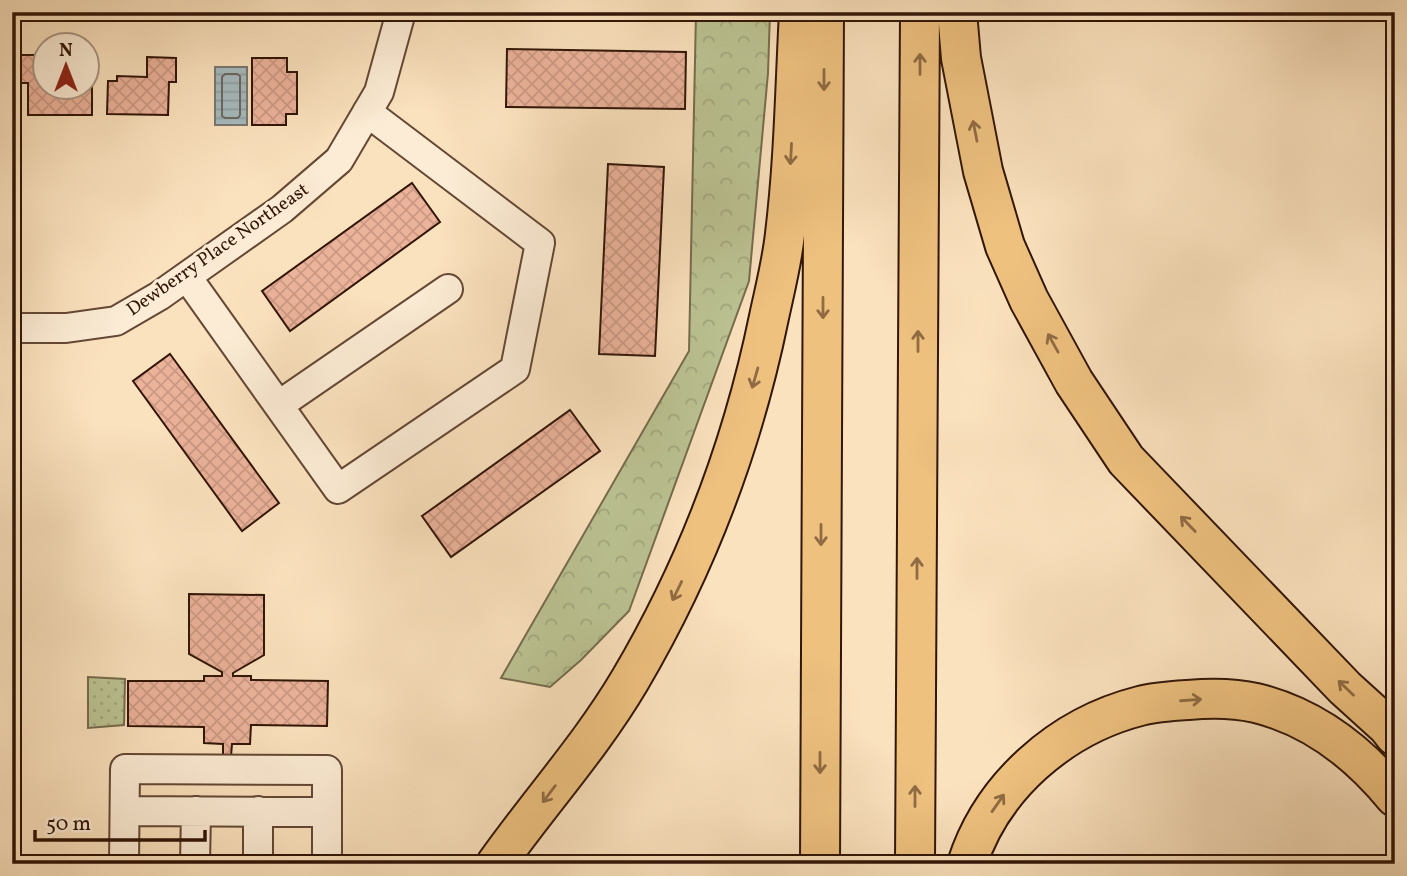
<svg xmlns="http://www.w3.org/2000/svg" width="1407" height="876" font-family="Vollkorn,serif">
<defs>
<pattern id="forest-crowns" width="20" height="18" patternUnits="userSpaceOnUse" patternTransform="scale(1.75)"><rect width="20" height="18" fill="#bcc494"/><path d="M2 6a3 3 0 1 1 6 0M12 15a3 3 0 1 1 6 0" fill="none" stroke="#a2a87e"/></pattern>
<pattern id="park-dots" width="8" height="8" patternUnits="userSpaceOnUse" patternTransform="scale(1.75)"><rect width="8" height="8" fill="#bcc494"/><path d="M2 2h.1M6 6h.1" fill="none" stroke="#a2a87e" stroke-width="1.8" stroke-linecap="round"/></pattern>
<pattern id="water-rules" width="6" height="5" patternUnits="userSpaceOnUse" patternTransform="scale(1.75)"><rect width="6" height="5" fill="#a5babd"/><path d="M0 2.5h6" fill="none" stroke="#8e9fa1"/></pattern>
<pattern id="building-cross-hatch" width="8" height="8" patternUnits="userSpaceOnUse" patternTransform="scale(1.75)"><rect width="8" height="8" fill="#ecb39b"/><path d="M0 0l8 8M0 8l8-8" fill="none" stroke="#cb9984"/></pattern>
</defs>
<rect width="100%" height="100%" fill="#fbe2be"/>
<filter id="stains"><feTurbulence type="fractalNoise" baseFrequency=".00286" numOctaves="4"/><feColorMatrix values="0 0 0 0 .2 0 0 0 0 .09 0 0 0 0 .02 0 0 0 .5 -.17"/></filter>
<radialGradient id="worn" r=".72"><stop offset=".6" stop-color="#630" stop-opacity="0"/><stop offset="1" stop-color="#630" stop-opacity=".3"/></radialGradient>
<path fill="url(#forest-crowns)" stroke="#766c4e" stroke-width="2" d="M696,12H770L768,73L749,281L629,611L581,660L550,687L501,678L689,351Z"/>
<path fill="url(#park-dots)" stroke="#766c4e" stroke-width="2" d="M88,677L125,679L124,725L88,728Z"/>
<path fill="url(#water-rules)" stroke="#777874" stroke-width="2" d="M215,67H247V125H215Z"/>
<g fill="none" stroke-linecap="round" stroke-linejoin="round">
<path stroke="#6b6862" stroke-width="2" d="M225,74H237L240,76V115L238,118H225L222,116V77Z"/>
</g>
<path fill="url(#building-cross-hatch)" stroke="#311507" stroke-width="2" d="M507,49L686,52L685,109L506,107Z
M21,55H46V88H88V81H92V115H28V83H21Z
M147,57L176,58V82H169L168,115L107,114L108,81H117V76L147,77Z
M252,58H287V72H297V114H286V125H252Z
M608,164L664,167L655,356L599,354Z
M412,183L440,222L290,331L262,291Z
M170,354L279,503L242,531L133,381Z
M570,410L600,451L451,557L422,516Z
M189,594L264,595V655L233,673V676H251V680L328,681L327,726L251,725L250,744H232L231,756L223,757V744L204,743V727L128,726V681H204V676H222V672L189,654Z"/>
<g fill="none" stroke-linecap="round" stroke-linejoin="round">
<defs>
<path id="minor" d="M187,277L338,489L515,369L540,243L367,112
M12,328H66L116,321L159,296L282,209L339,160L379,92L401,12
M279,405L448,289
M125,811L327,812
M258,811V864
M124,864L125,769L327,770V864
M195,864L196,811"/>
<path id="highway" d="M957,12L961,58L983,171L1005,246L1029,300L1074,382L1126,460L1345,688L1388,727L1395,736
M496,864C540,802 591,746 630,680C696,568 743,444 769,317C775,289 782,262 785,234C794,160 795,86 799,12
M820,864L824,12
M915,864L920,12
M967,864C992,786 1061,726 1140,706C1155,702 1172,701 1188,700C1210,698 1234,698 1256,703C1313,717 1359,753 1395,797"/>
</defs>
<use href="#minor" stroke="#644835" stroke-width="32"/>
<use href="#highway" stroke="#311507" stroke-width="42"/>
<use href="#minor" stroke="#fcecd5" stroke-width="28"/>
<use href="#highway" stroke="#eec17f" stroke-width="38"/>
</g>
<defs><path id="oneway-shaft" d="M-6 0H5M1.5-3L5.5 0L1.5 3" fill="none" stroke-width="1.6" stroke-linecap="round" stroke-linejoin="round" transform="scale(1.75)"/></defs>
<g stroke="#906b43">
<use href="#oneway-shaft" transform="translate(920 64) rotate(-90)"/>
<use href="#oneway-shaft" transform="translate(824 80) rotate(90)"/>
<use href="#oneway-shaft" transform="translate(975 131) rotate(-101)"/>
<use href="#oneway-shaft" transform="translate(791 154) rotate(93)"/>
<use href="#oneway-shaft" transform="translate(823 308) rotate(90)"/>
<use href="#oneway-shaft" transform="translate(918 341) rotate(-90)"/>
<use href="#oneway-shaft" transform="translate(1053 343) rotate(-119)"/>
<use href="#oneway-shaft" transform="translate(755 378) rotate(106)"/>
<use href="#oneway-shaft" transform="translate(1188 524) rotate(-134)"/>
<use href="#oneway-shaft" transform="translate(821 535) rotate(90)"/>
<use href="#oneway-shaft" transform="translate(917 568) rotate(-90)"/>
<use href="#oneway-shaft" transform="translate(677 591) rotate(116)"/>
<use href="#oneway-shaft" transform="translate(1346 688) rotate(-136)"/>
<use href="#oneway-shaft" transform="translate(1191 700) rotate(-4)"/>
<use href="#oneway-shaft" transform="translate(820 763) rotate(90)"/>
<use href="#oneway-shaft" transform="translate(549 794) rotate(127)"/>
<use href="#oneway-shaft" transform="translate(915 796) rotate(-90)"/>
<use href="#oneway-shaft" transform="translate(998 803) rotate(-55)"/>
</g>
<g text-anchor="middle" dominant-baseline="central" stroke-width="6" stroke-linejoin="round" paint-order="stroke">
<g font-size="19" fill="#311507" stroke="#fcecd5">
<text transform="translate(218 250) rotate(-35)">Dewberry Place Northeast</text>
</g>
</g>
<rect width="1407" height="876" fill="none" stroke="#fbe2be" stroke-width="42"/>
<rect x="14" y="14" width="1379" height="848" fill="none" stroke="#311507" stroke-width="3.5"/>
<rect x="21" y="21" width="1365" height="834" fill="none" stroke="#311507" stroke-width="2"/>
<g transform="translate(66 66)"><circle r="33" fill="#fcecd5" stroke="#ab9683" stroke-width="2"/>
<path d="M0-5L12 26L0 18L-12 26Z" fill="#8f2418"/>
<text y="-10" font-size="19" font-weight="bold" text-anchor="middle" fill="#311507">N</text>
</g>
<path d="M35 830v10h170v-10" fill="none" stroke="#311507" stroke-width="3.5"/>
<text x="46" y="830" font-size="21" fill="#311507" stroke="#fcecd5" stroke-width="5" paint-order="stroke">50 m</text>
<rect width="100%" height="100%" filter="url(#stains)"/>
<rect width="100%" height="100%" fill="url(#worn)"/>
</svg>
